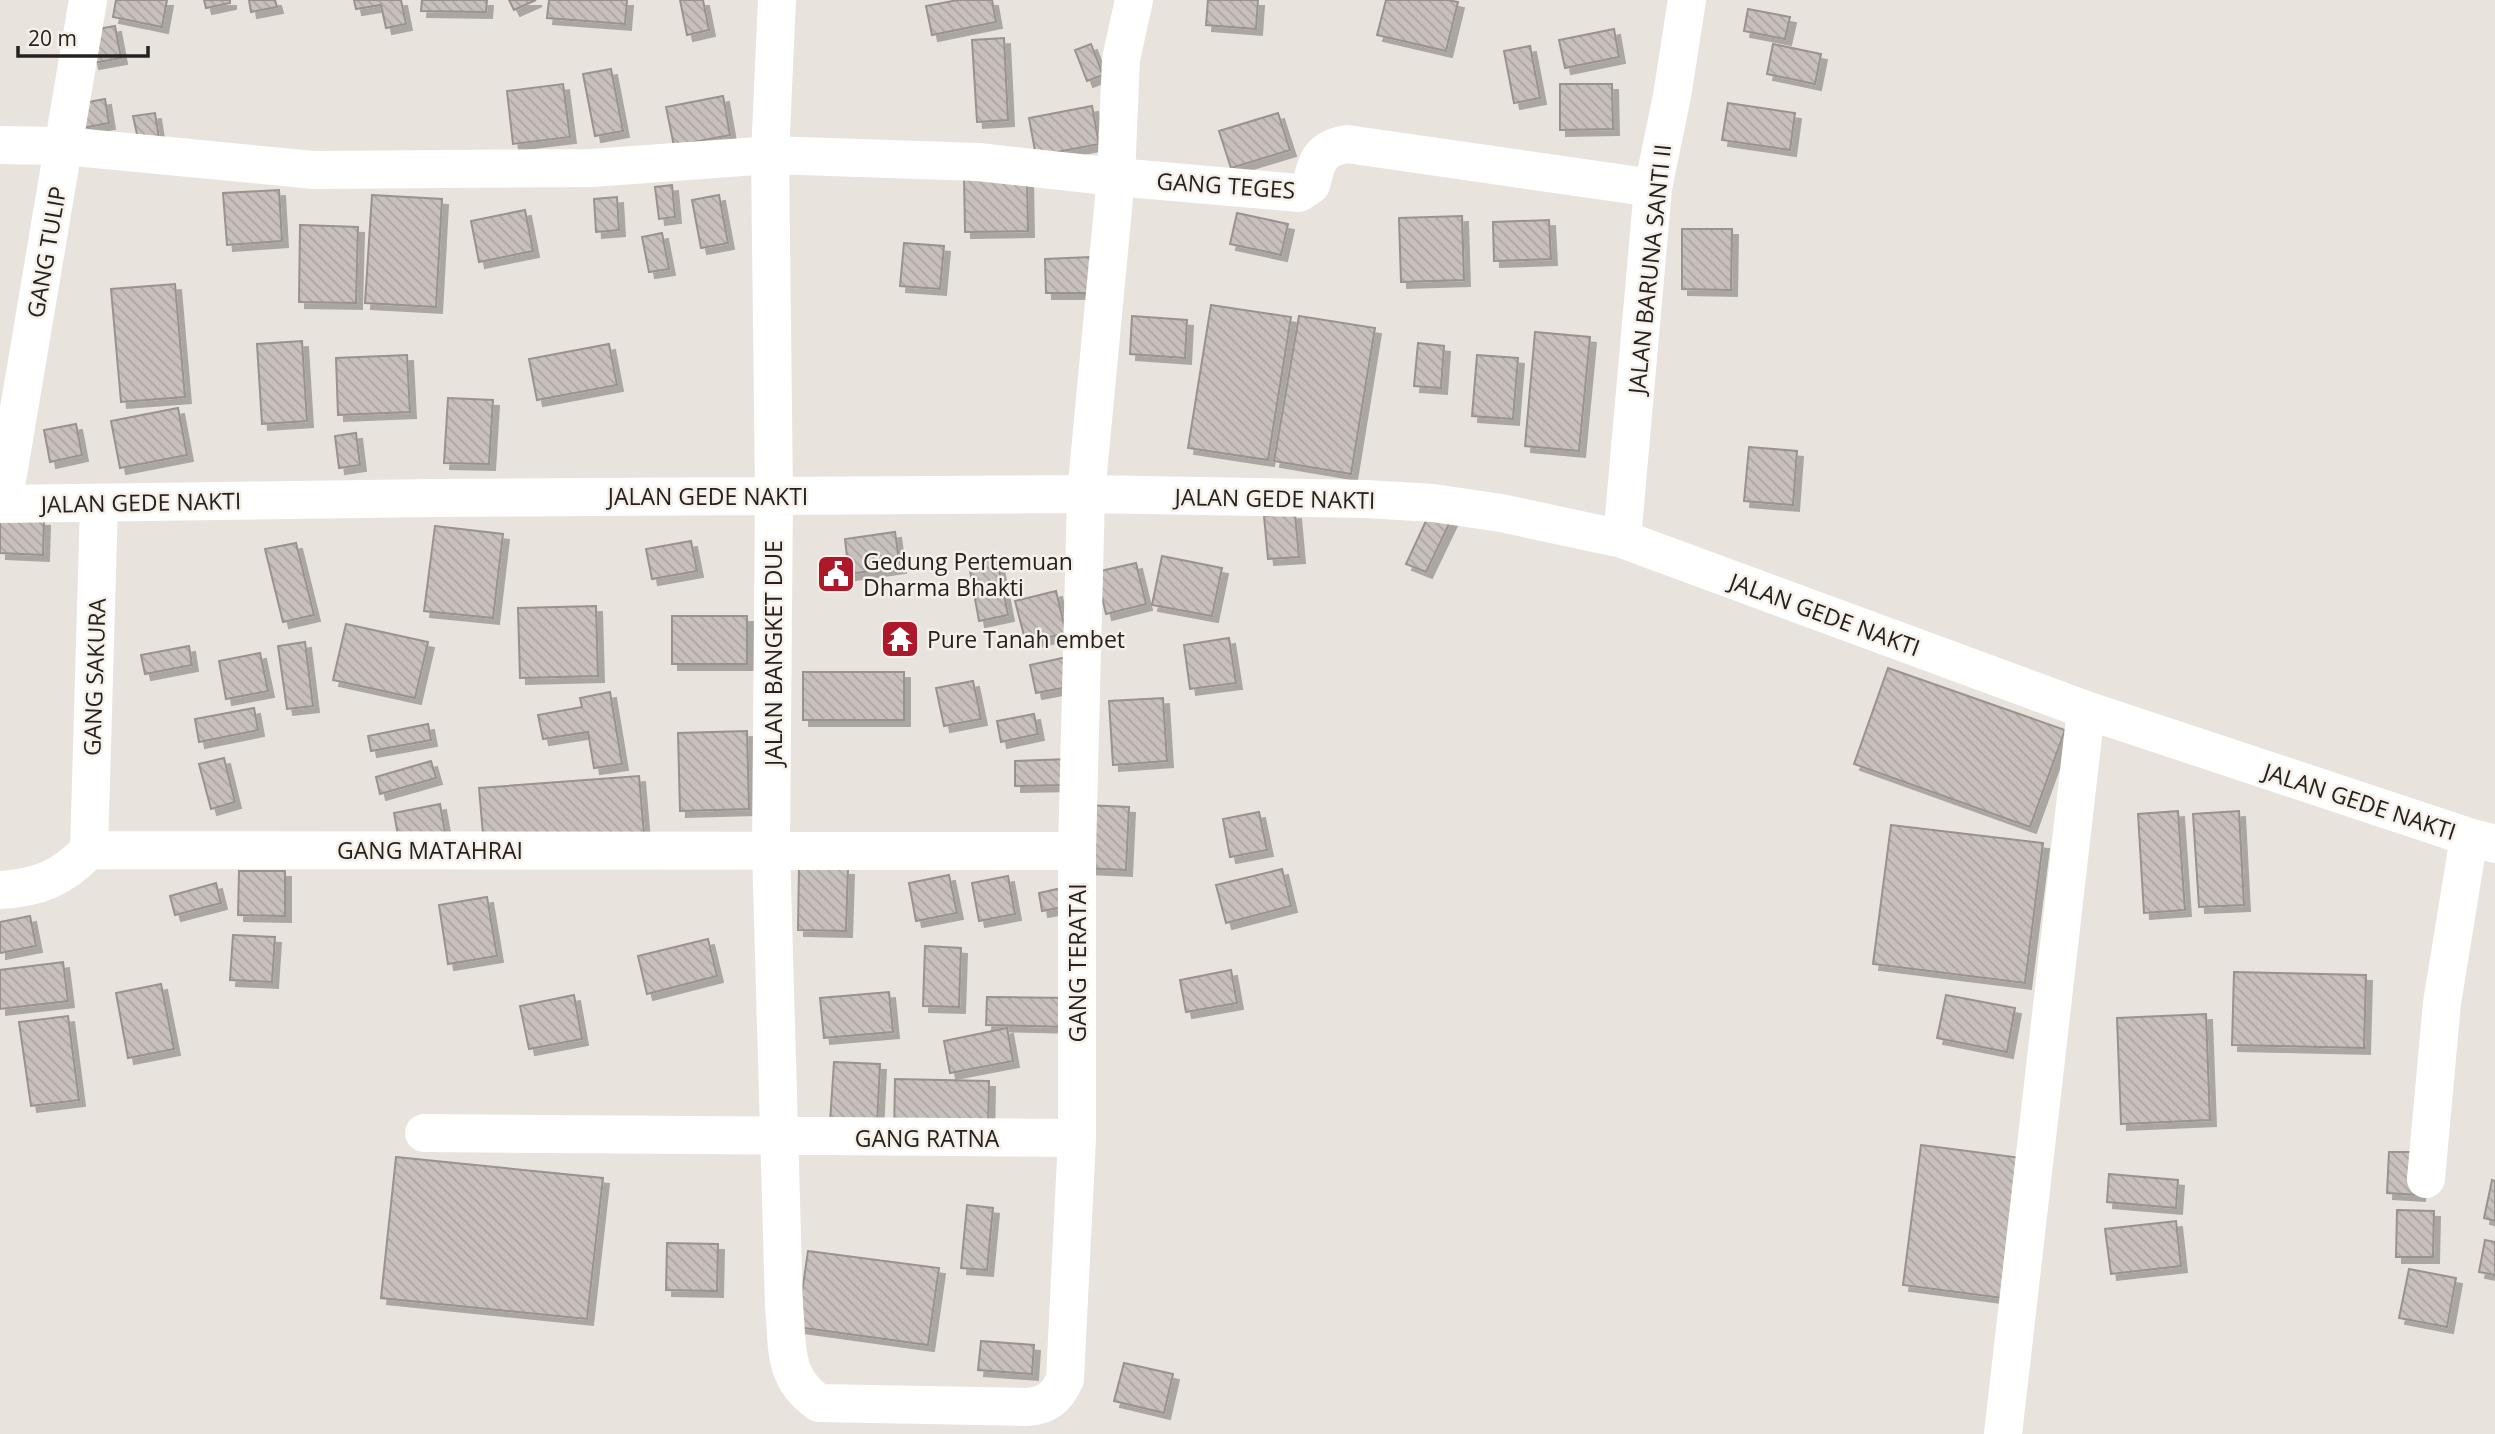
<svg xmlns="http://www.w3.org/2000/svg" width="2495" height="1434" font-family="'Open Sans',sans-serif">
<defs>
<pattern id="building-back-hatch" width="6" height="6" patternUnits="userSpaceOnUse" patternTransform="scale(1.75)"><rect width="6" height="6" fill="#c8c0bc"/><path d="M-1 5l2 2M0 0l6 6M5-1l2 2" fill="none" stroke="#aca5a1"/></pattern>
<filter id="shadow"><feDropShadow dx="6" dy="6" stdDeviation="0" flood-color="#0004"/></filter>
</defs>
<rect width="100%" height="100%" fill="#e8e3dc"/>
<path fill="url(#building-back-hatch)" stroke="#9a928f" stroke-width="2" filter="url(#shadow)" d="M116,0H167L162,27L113,17Z
M204,0H230V3L206,8Z
M249,0H275L277,7L251,12Z
M354,0H401L406,24L386,28L381,5L356,9Z
M422,0H487L486,12L421,11Z
M509,0H536L514,10Z
M549,0H627L625,24L547,18Z
M680,0H703L709,30L687,35Z
M958,0H992L996,22L932,35L926,6Z
M1208,0H1258L1256,29L1206,25Z
M1386,0H1448L1458,2L1446,51L1377,35Z
M1748,9L1790,17L1785,39L1744,31Z
M115,26L121,58L93,63L87,31Z
M1614,29L1619,57L1565,68L1559,40Z
M1004,38L1008,120L977,122L972,40Z
M1091,44L1103,75L1087,81L1075,50Z
M1773,44L1821,54L1815,84L1767,74Z
M1530,46L1540,98L1514,103L1504,51Z
M611,69L623,131L595,136L583,74Z
M563,84L570,137L513,144L507,91Z
M1560,84H1612L1613,129L1560,130Z
M723,96L730,135L674,146L666,107Z
M105,99L109,123L77,129L72,105Z
M1728,103L1795,113L1790,150L1722,140Z
M1092,106L1099,144L1036,156L1029,118Z
M155,113L159,139L139,143L133,116Z
M1278,113L1290,150L1231,168L1219,131Z
M964,176H1027L1028,231L965,232Z
M672,185L675,217L659,219L655,187Z
M279,190L282,241L227,245L223,193Z
M372,195L442,199L436,307L365,303Z
M719,195L728,243L701,248L692,200Z
M617,197L619,230L596,232L594,199Z
M525,210L533,251L479,262L471,221Z
M1237,213L1288,224L1281,255L1230,244Z
M1462,216L1464,280L1401,282L1399,218Z
M1549,220L1551,259L1494,261L1493,222Z
M300,225L358,227L356,303L299,302Z
M1682,229H1732L1731,290L1682,289Z
M662,233L669,269L649,272L642,237Z
M904,243L944,246L940,289L900,286Z
M1090,257V293H1046L1045,259Z
M175,284L185,397L121,402L111,289Z
M1211,305L1291,317L1268,460L1188,448Z
M1132,316L1187,320L1185,358L1130,354Z
M1299,316L1375,328L1351,474L1274,461Z
M1535,332L1590,337L1579,451L1525,446Z
M302,341L307,421L262,424L257,344Z
M1418,343L1444,346L1441,388L1414,386Z
M609,344L617,385L537,400L529,359Z
M407,355L410,412L338,415L336,358Z
M1477,355L1518,358L1513,419L1472,416Z
M448,398L493,400L489,464L444,463Z
M178,408L187,455L120,468L111,421Z
M76,424L82,455L50,462L44,430Z
M356,433L360,465L339,468L335,436Z
M1749,447L1797,451L1793,505L1744,501Z
M1431,510L1451,520L1426,572L1406,564Z
M1295,513L1299,557L1268,559L1264,516Z
M0,518L44,520L43,555L0,553Z
M435,526L503,534L493,618L424,611Z
M895,532L900,567L849,574L845,539Z
M691,541L697,571L652,579L646,549Z
M296,543L314,615L283,622L265,549Z
M1162,556L1222,568L1212,616L1152,605Z
M997,559L1008,615L979,621L969,565Z
M1136,563L1146,604L1106,614L1096,572Z
M1056,591L1066,633L1026,643L1015,601Z
M596,606L598,676L520,678L518,608Z
M672,616H747V664H672Z
M346,624L428,642L415,698L333,680Z
M1229,638L1236,683L1190,689L1184,645Z
M305,642L313,706L287,709L278,646Z
M189,646L192,665L145,674L141,655Z
M260,653L268,691L226,699L219,661Z
M1067,657L1073,686L1036,693L1030,665Z
M1888,668L2065,730L2030,827L1854,764Z
M803,672H904V720H803Z
M973,681L981,719L944,726L936,688Z
M610,692L622,764L594,768L588,732L543,739L538,715L582,707L580,698Z
M1163,698L1167,761L1113,765L1109,701Z
M254,708L258,730L199,742L195,719Z
M1034,714L1038,734L1001,742L997,721Z
M428,724L431,740L371,751L368,736Z
M747,731L749,809L680,811L678,733Z
M224,758L235,802L211,809L199,764Z
M1069,759L1070,785L1015,786V761Z
M431,761L436,778L380,794L376,777Z
M639,776L644,834L484,846L479,788Z
M440,804L445,832L399,841L394,813Z
M1085,805L1129,807L1126,870L1082,868Z
M2178,811L2185,910L2144,913L2138,814Z
M2239,811L2244,905L2199,907L2193,814Z
M1259,812L1267,850L1230,857L1223,819Z
M1891,825L2043,843L2025,983L1873,964Z
M799,868L848,869L846,931L798,930Z
M1282,869L1291,906L1226,923L1216,885Z
M239,871H285V916L238,915Z
M949,875L957,913L916,921L909,883Z
M1008,876L1015,914L979,921L972,883Z
M216,883L221,903L175,915L170,896Z
M1071,886L1074,905L1042,911L1039,893Z
M487,897L497,956L448,964L439,905Z
M30,916L36,946L0,953V922Z
M233,935L275,937L272,982L230,980Z
M708,939L717,976L647,994L638,956Z
M925,946L961,948L959,1007L923,1006Z
M63,962L68,1001L0,1009V970Z
M1231,970L1237,1003L1186,1012L1180,980Z
M2234,972L2366,975L2364,1048L2232,1045Z
M161,984L174,1049L128,1058L116,993Z
M889,992L893,1032L824,1038L820,998Z
M574,995L582,1039L529,1049L520,1006Z
M1946,995L2015,1008L2007,1052L1937,1038Z
M987,997L1072,998L1071,1027L986,1025Z
M2206,1014L2210,1120L2121,1124L2117,1018Z
M68,1016L79,1100L31,1106L19,1022Z
M1007,1028L1013,1061L950,1073L944,1041Z
M834,1062L880,1064L877,1125L830,1122Z
M895,1079L989,1081L988,1135L894,1134Z
M1921,1145L2022,1158L2002,1298L1903,1285Z
M2389,1152H2420L2419,1195L2387,1193Z
M396,1157L603,1178L587,1319L381,1298Z
M2109,1174L2178,1180L2176,1208L2107,1202Z
M2492,1180L2495,1181V1221L2484,1218Z
M967,1205L993,1208L987,1270L961,1268Z
M2397,1210L2434,1211L2433,1257H2396Z
M2176,1221L2181,1266L2111,1274L2105,1229Z
M2485,1240L2495,1242V1275L2479,1272Z
M667,1243L718,1244L717,1291L666,1290Z
M808,1251L939,1268L928,1345L797,1327Z
M2409,1269L2456,1278L2447,1327L2399,1318Z
M981,1341L1034,1345L1032,1374L978,1370Z
M1124,1363L1173,1374L1164,1413L1114,1401Z"/>
<g fill="none" stroke-linecap="round" stroke-linejoin="round">
<path stroke="#fff" stroke-width="38" d="M777,0L770,155L774,495L771,849L784,1306C788,1346 782,1378 819,1403L1026,1407C1046,1406 1057,1398 1065,1379L1077,1138V851L1086,494L1116,177L1121,59L1134,0
M0,145L64,146L314,170L592,168L770,155L978,162L1116,177L1299,193L1311,185C1317,161 1320,148 1347,144L1653,188
M0,504L436,498L1086,494L1366,499L1433,503L1501,513L1622,539L2086,710L2469,837L2495,844
M3,504L88,0
M1622,539L1653,188L1672,96L1687,0
M89,850L1077,851
M89,850L99,504
M0,890C38,888 63,878 89,850
M424,1133L1077,1138
M2426,1179L2442,1003L2469,837
M2003,1434L2086,710"/>
</g>
<defs>
<symbol id="civic-square" viewBox="-11 -11 22 22"><rect x="-9" y="-9" width="18" height="18" rx="4" fill="#ad182a" stroke="#f6f0e9"/><path d="M-.6-6.5H3V-4.5H.6V-3L4-1V1h2V6H-6V1h2V-1L-.6-3ZM-1.2 2.5V6h2.4V2.5Z" fill="#fff"/></symbol>
<symbol id="temple-square" viewBox="-11 -11 22 22"><rect x="-9" y="-9" width="18" height="18" rx="4" fill="#ad182a" stroke="#f6f0e9"/><path d="M0-6L5-2H3V0L6.5 2.5H4V6H1.5V3h-3V6H-4V2.5H-6.5L-3 0V-2H-5Z" fill="#fff"/></symbol>
</defs>
<g fill-rule="evenodd">
<use href="#civic-square" x="814" y="552" width="44" height="44"/>
<use href="#temple-square" x="878" y="617" width="44" height="44"/>
</g>
<g text-anchor="middle" dominant-baseline="central" stroke-width="5" stroke-linejoin="round" paint-order="stroke">
<g font-size="23" fill="#242220" stroke="#f6f0e9">
<text transform="translate(1226 185) rotate(4)">GANG TEGES</text>
<text transform="translate(46 252) rotate(-80)">GANG TULIP</text>
<text transform="translate(1649 269) rotate(-84)">JALAN BARUNA SANTI II</text>
<text x="708" y="496">JALAN GEDE NAKTI</text>
<text transform="translate(1275 498) rotate(1)">JALAN GEDE NAKTI</text>
<text transform="translate(141 502) rotate(-1)">JALAN GEDE NAKTI</text>
<text transform="translate(1825 614) rotate(20)">JALAN GEDE NAKTI</text>
<text transform="translate(773 653) rotate(-90)">JALAN BANGKET DUE</text>
<text transform="translate(94 677) rotate(-88)">GANG SAKURA</text>
<text transform="translate(2360 801) rotate(18)">JALAN GEDE NAKTI</text>
<text x="430" y="850">GANG MATAHRAI</text>
<text transform="translate(1077 963) rotate(-90)">GANG TERATAI</text>
<text x="927" y="1138">GANG RATNA</text>
</g>
<g font-size="23" fill="#242220" stroke="#f6f0e9" text-anchor="start">
<text x="863" y="561">Gedung Pertemuan<tspan x="863" dy="26">Dharma Bhakti</tspan></text>
<text x="927" y="639">Pure Tanah embet</text>
</g>
</g>
<path d="M18 46v10h130v-10" fill="none" stroke="#242220" stroke-width="3.5"/>
<text x="28" y="46" font-size="21" fill="#242220" stroke="#f6f0e9" stroke-width="5" paint-order="stroke">20 m</text>
</svg>
